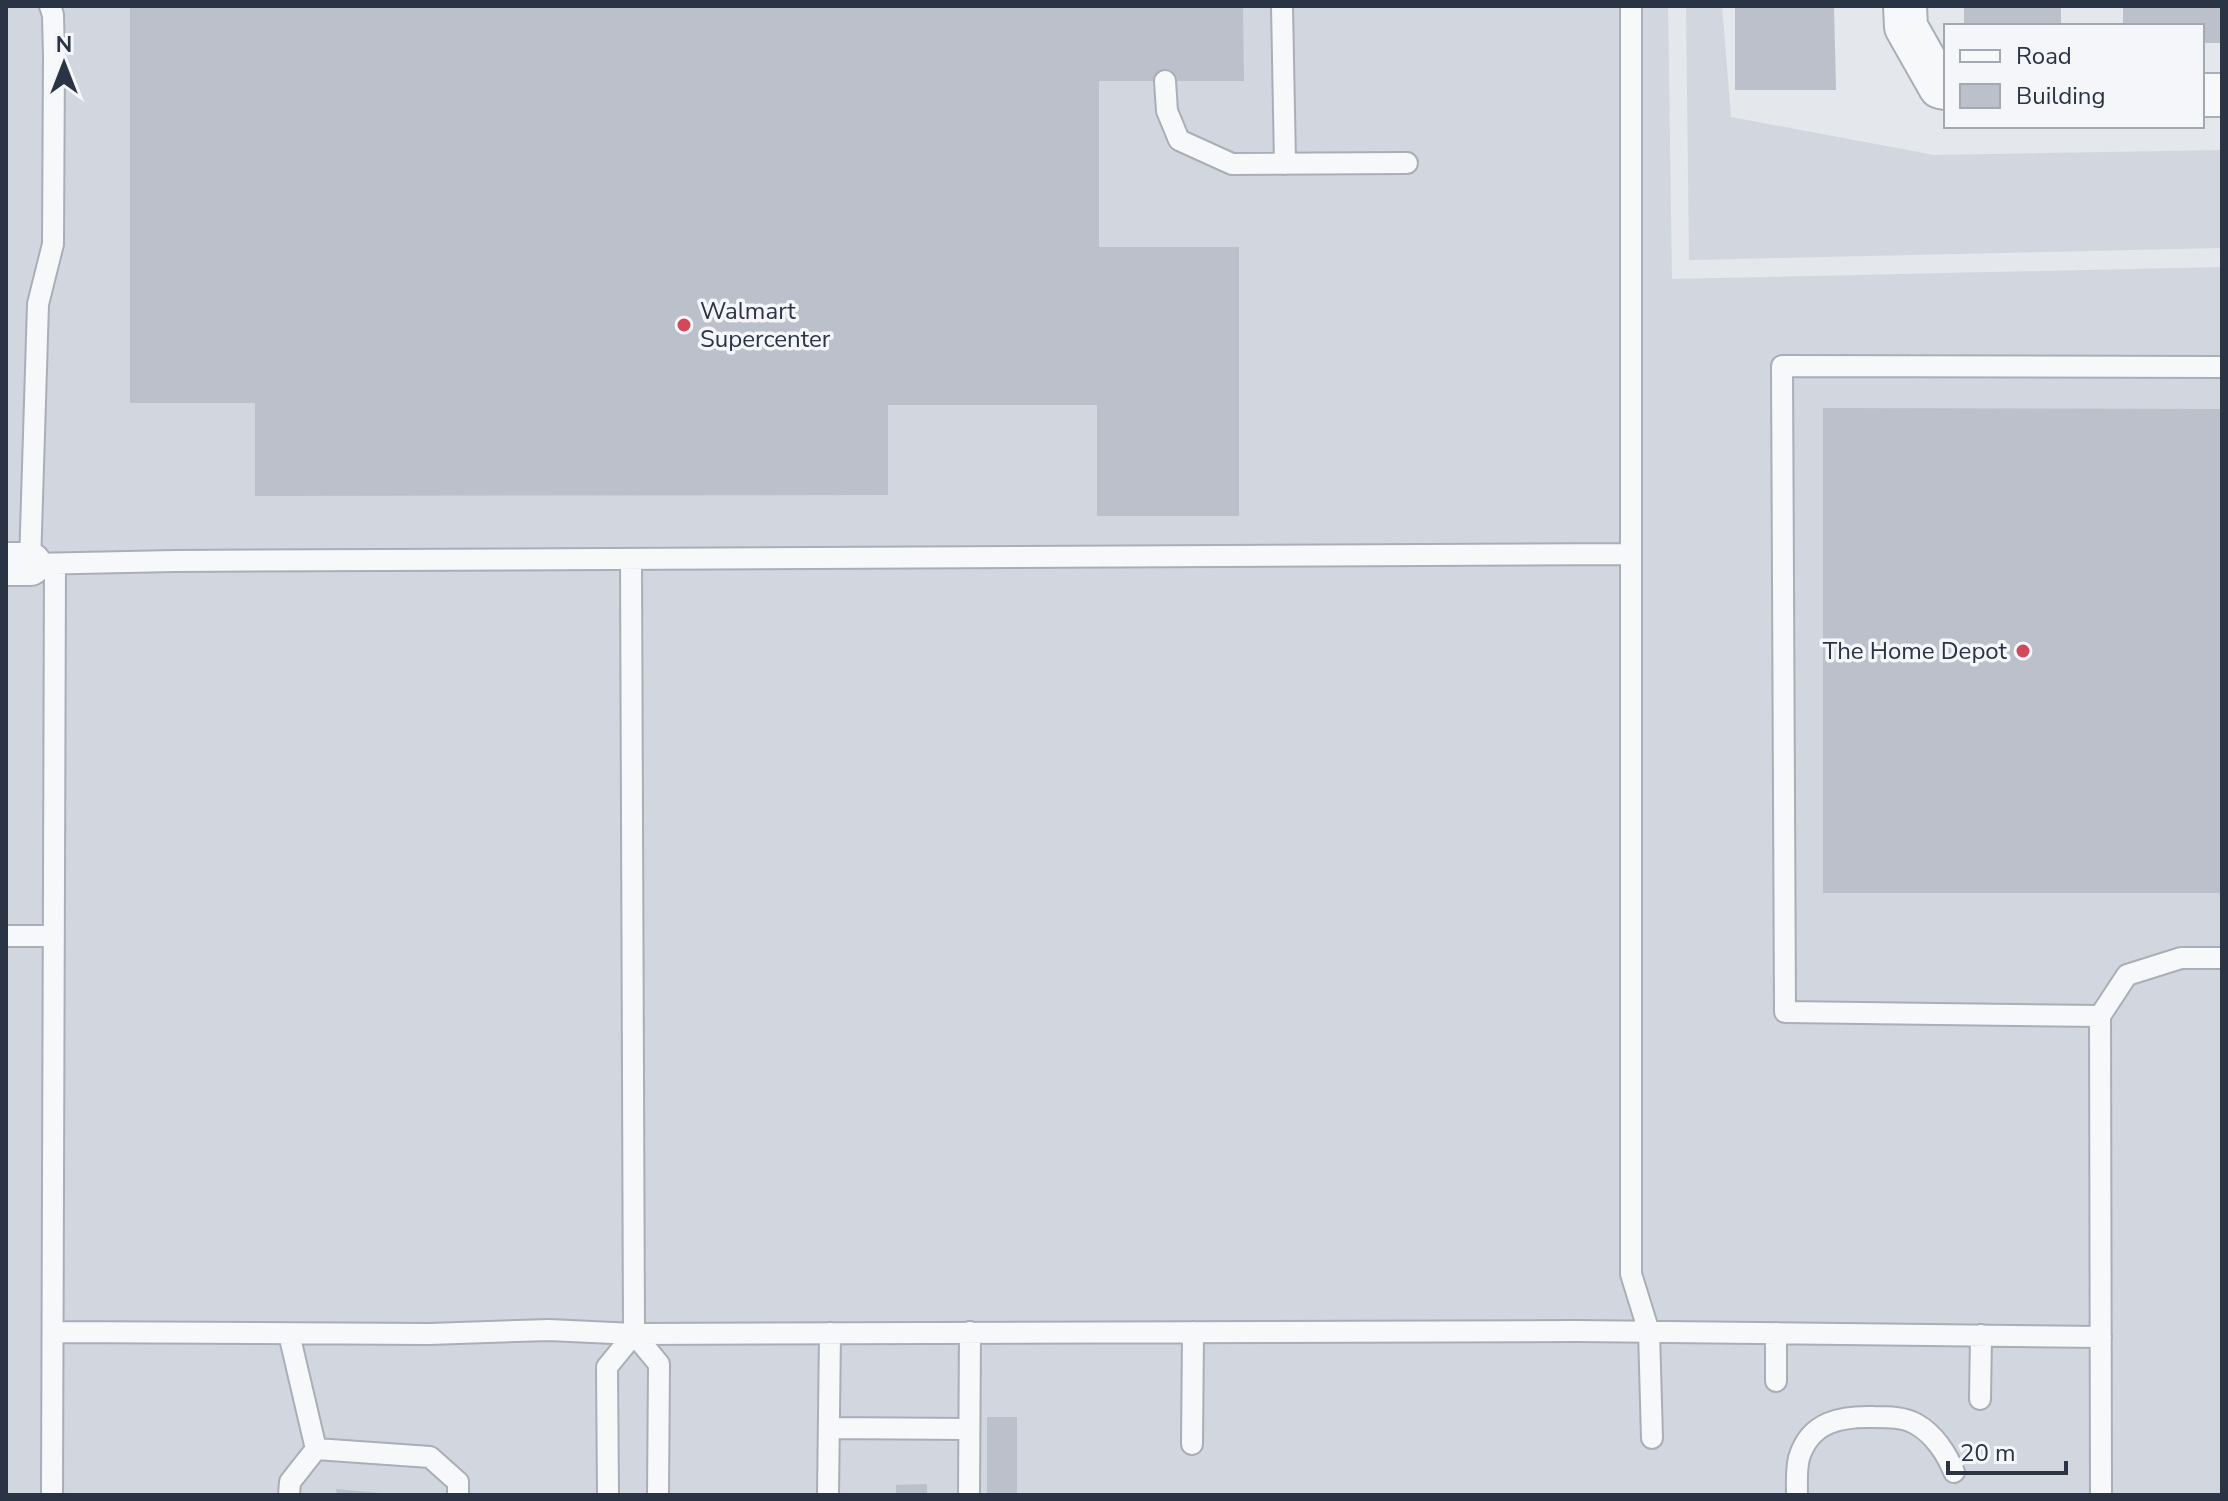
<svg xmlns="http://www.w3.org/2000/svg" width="2228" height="1501" font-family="'Nunito Sans',sans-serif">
<rect width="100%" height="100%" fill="#e4e7ec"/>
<path fill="#d2d6de" d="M6,6H1668L1672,279L2222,267V1495H6Z
M1686,6H1722L1731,117L1934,155L2222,150V248L1689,260Z"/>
<path fill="#bbc0ca" d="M130,6H1243L1244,81H1099V247H1239V516H1097V405H888V495L255,496V403H130Z
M1735,6H1834L1836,90H1735Z
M1964,6H2061V26H1964Z
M2123,6H2221V43H2202V26H2123Z
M1823,408L2222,409V893H1823Z
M987,1417H1017V1495H987Z
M927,1484V1495H896V1485Z
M336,1489L379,1493V1495H337Z"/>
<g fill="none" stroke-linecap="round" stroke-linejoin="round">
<defs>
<path id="lane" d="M50,6L53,15L54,56L53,244L38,304L30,564L175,561L1631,554
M1282,6L1285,164
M1631,6V1274L1649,1332L1652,1438
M1165,81L1167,111L1179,140L1232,164L1407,163
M6,936H54
M2100,1016L1785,1012L1782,366L2222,367
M53,1332L429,1334L549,1330L634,1334L1577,1331L2101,1337
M1776,1333V1381
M289,1334L316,1449
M634,1334L659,1364L658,1495
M1980,1399L1981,1335
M829,1428L969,1429
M1192,1444L1193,1332
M316,1449L430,1457L458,1482V1495
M52,1495L55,565
M289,1495L290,1482L316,1449
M608,1495L607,1367L634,1334L631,559
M828,1495L830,1333
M969,1495L970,1332
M1797,1495C1797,1483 1796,1470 1799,1458C1810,1421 1842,1416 1874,1417C1888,1417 1904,1417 1916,1424C1934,1434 1947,1454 1954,1472
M2101,1495L2100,1016L2127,975L2181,958H2222"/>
<path id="street" d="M1905,6L1906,27L1940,87L1946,88
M2202,95H2222
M6,564H30"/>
</defs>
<use href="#lane" stroke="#a9aeb7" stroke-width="24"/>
<use href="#street" stroke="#a9aeb7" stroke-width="46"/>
<use href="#lane" stroke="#f7f8fa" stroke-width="20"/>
<use href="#street" stroke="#f7f8fa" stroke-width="42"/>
</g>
<g fill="#d1495b" stroke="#f4f6f9" stroke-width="3">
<circle cx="684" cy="325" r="8"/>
<circle cx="2023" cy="651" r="8"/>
</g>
<g text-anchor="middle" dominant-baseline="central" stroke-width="7" stroke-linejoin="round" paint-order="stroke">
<g font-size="24" fill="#2b3445" stroke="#f4f6f9" text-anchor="start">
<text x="700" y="311">Walmart<tspan x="700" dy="28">Supercenter</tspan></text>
<text x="2007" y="651" text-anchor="end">The Home Depot</text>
</g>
</g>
<rect width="2228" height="1501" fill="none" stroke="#2b3445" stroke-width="16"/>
<rect x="1944" y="24" width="260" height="104" fill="#f4f6f9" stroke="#a4a8b1" stroke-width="2"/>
<rect x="1960" y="50" width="40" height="12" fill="#f7f8fa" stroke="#a4a8b1" stroke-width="2"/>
<text x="2016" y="64" font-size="24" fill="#2b3445">Road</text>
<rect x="1960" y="84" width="40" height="24" fill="#bbc0ca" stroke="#a4a8b1" stroke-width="2"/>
<text x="2016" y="104" font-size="24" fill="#2b3445">Building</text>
<g transform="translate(64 64)" stroke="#f4f6f9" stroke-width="6" paint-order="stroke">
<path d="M0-6L14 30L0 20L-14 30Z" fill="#2b3445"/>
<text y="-12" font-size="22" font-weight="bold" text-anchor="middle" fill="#2b3445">N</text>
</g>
<path d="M1948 1461v12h118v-12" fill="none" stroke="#2b3445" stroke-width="4"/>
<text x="1960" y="1461" font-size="24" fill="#2b3445" stroke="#f4f6f9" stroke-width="6" paint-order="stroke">20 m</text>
</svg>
